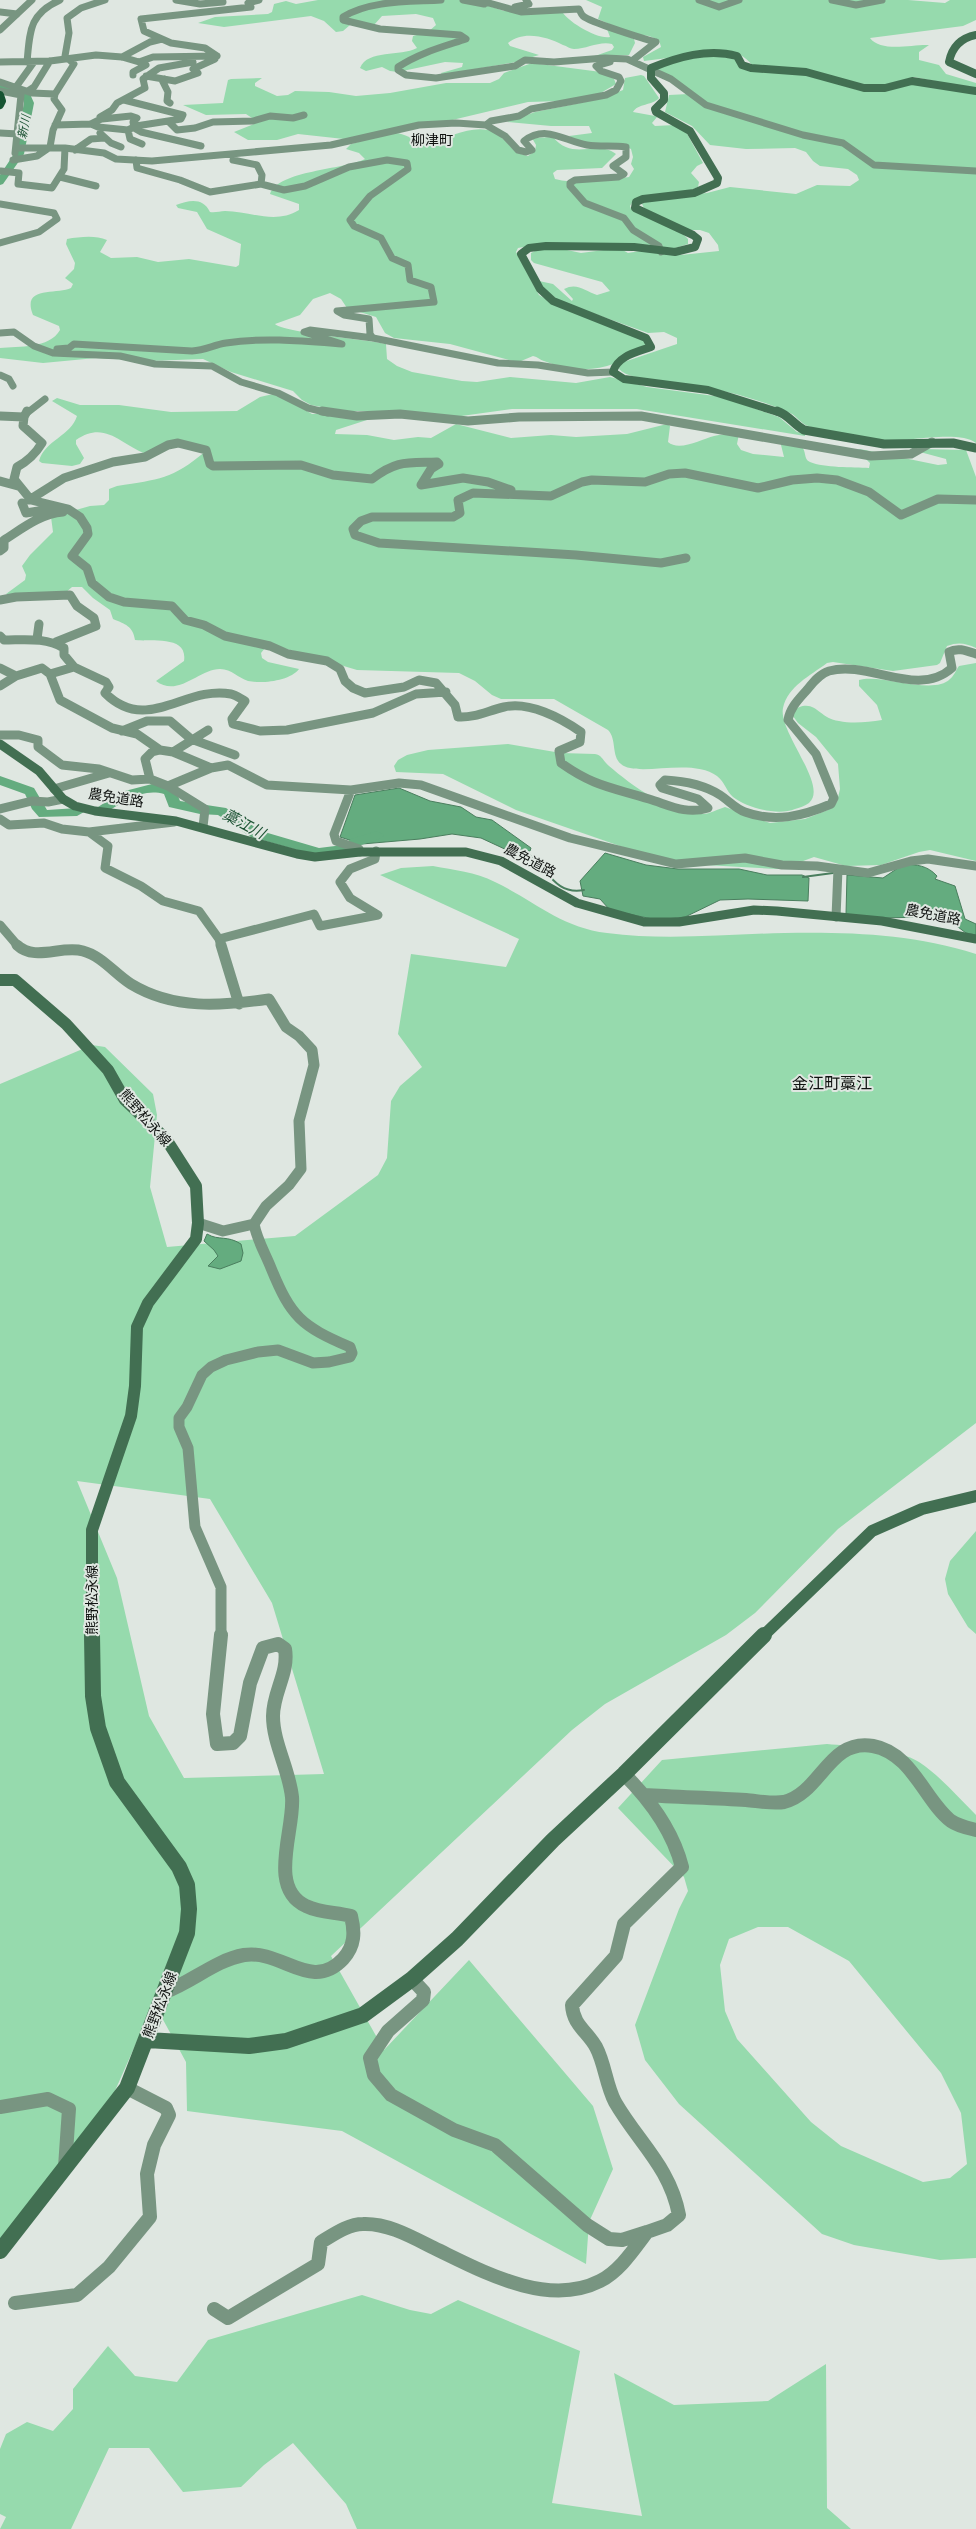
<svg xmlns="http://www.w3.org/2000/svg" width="976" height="2529" font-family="'Fira Sans Condensed','Noto Sans JP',sans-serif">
<rect width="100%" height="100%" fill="#dfe7e1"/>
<path fill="#96daad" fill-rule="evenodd" d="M318,0H471L504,11L561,10C566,21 598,40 610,37L607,29H610L634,39L635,43L629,55L592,57L612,50L614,47L612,44C599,41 587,49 574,49C570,49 567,46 563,45C548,37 523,30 508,43L510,46L539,55L516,62L442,75L441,73L462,67L463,63L445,62L398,72L390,71L382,67L366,71L360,68C368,49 400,57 417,48L412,41L413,36L428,32L436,25L433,18L416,14L382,16L374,25H350L343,31L336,32L324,21L311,16L224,27L198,23L215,17L268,14L272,12L274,4L286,1L296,4Z
M586,0H908L945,3L950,0H976V20L963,26L870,38C881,53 913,44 929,45L919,52V60L939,65L946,74L976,83V89L914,77L888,84L870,86L753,66C744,55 737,52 723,51L644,61L643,57L661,47L659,40L649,36L632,34L598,19L602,7Z
M732,56L741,65L799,72L858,90L912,84L976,94V443C961,430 907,441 886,441C873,441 821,431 808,426C801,424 797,416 790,413C772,404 735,393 714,389C693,384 631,383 619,369L621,363L677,344V338L664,332L648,333L559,301L542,287L539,281L553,284L572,301L573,299L564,289C577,282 585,291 597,295L610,291L602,282L534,263L531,260V253L541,248H558L581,253L619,248L628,253L640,251L681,255L719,251L718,245L709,233L700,230H690L646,212L642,204L649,200L707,193L730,187L796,194L817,185L850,186L859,180L857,175L848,169L820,166L813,161L806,152L795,148L746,149L710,145L692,126L665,112L669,95L689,94L655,70C677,56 707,56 732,56Z
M532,63L601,72L614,79L616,84L599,94L562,101L528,102L448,121L344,139L298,134L277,140H248L234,132L254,124L255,120L246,114L206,115L183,105L223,103L228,80L231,79L262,78L255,83V86L277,96L288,95L295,91L329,92L356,96L390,93L446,83H490L499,79L504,73Z
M641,75L644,76L659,98C652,106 638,103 633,112L655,116L657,117L652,123L655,126L675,125L685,130L703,163L697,166L691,173L699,182L698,187L691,190L633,201L630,206L631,209C648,219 675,224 688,239V244L672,249L529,246L518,248L516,252L539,295L552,303L644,339L646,347C611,370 584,376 544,361C540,360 538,357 533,356L521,361H513L450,344L394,338L385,333L376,317L347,308L341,299L330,293L313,299L300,315L275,324C282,332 369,340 386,344L387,359L397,366L412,372L462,381L477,382L510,377L576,383L610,377L647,387L722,397L779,417L797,432L805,433V436L637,409H512L447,418L378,411H342L311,405L302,400L293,391L231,372L203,359L149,361L96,358L43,363L0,358V348C19,346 49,349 60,330L59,326L33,315C21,285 57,295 71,288L73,284L65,278L74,269L75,263L66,244L67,239C80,237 95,235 107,240L100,252L111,258L137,257L158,262L189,259L236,267L239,265L241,244L207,229L197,212L178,208L176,205C189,200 203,197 210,212C215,213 220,211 225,211C250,211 275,225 299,210V204L270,194C279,170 343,170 365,159L359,153L346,149L351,144C364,141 381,133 395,133C405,133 414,142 428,141C448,139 468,126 488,130C505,133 509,153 528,156L535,151L536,145L532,138L553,137C573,162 597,139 616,154L602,168L557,170L553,173L555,179C580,185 604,181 629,177L634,169L631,164L633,157L631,149C612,140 584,147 569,136L592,133L589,126H551L507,122L535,112L600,99L623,90L625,78Z
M273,394L285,398L312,414H349L370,419L336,430L335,434L367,435L394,440L418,437L431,438L456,424L511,438L551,435L576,437L627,434L667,424L670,426L668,442C679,452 702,439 714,436C722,434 730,434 739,434L737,444L741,450L753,454L784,457L779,437C786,440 795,442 801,446C807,451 803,459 810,462C824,468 853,467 869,468L870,463L856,450L860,449L938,465L947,464L946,459L920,452L921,449L966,450L976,477V648C965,643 958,642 947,646L940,663L937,665L893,671L833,662L827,663C810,676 788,686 783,708C778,732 829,786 809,803C805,806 799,808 795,809C778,816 747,808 733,797C726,791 725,782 717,776C691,757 637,778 621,764C611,756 617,739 608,730L554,699H501L492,695L475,681L459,673L357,670L277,646L265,648L261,653L262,658L268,662L299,669C290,681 262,684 248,681C238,678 232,669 220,669C199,669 178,698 156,681L184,661C188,635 153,642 135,640C133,626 125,624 113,619L110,610L93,598L82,587H72L64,594H6L25,580L26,575L22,566L30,555L53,532L51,517L90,506L104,505L109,500V489L117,486C160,479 171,480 206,451L180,442L146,454C120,444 105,420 76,440V444L84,458L80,464L72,466L42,463L39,461C45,440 71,436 77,416L52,401L57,398L80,405H119L171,412L237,411L260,397Z
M976,663V861L930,850L919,852L881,865L846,866L814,857L787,867L777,869L669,863L516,810L443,774L396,772L394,766L398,760L407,755L428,750L508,744L561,753L595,754C602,755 603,761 609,766C631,785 672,815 703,814C710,814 718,809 725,807L770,823L805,819L828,810L837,802L840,789L838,764L816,737L798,723L790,712C816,695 816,718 839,721C853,724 868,722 882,720L877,705L859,686V680C881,673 933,696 950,679C954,676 956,670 959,666Z
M433,866C454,870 475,872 495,882C535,901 560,927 607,933C667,941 726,934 785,933C852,932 912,934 976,954V1423L838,1529L755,1613L726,1635L605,1704L572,1730L331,1956L384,2050L469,1960L593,2106L613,2169L589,2222L586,2264L342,2131L187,2111L186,2062L154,2003L106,2111L0,2242V1084L92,1045L105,1047L153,1094L157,1115L150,1187L167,1247L295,1236L378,1175L387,1158L391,1101L400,1086L422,1067L398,1034L411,954L506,967L519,939L380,875L401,868ZM77,1481L210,1499L272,1603L324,1774L184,1778L149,1716L117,1578Z
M976,1531V1634L968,1627L948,1594L945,1579L950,1561Z
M827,1744C851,1746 899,1749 919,1762C940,1776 958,1797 976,1815V2258L940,2260L854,2245L822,2234L679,2104L645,2060L635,2025L679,1909L688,1891L684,1877L618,1808L662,1760ZM758,1927H788L849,1961L941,2073L961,2113L967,2164L950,2178L923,2182L841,2146L811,2122L737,2039L725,2011L720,1965L729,1939Z
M362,2295L410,2310L431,2314L458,2300L580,2351L552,2503L642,2516L614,2373L674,2405L768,2401L826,2364L827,2508L851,2529H357L346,2504L293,2443L264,2465L241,2487L183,2492L149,2448H109L71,2529H0L6,2517L0,2514V2449L6,2434L27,2422L53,2431L73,2409V2389L108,2346L135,2376L177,2382L208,2340Z"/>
<path fill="#64ac7f" stroke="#4a7e5e" d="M399,788L430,801L461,807L476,817L492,820L531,848L530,851H509L481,838L452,834L420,839L362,844L340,837L355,795Z
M605,853L646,865L678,869H739L767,875H802L809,878L808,901L748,899L720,900L685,917L657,920L610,910L600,899L583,896L580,881Z
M904,864C917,865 927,865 937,876L935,879L955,886L965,919L976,924V935L966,933L954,924L930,917L878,918L846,914L847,875L883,878Z
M207,1234C219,1241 227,1235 241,1244L243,1253L241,1261L220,1269L208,1266L218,1256L214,1250L204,1241Z"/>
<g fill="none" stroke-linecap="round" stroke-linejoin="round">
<path stroke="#4a7e5e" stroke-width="2" d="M524,851C547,865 553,896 584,890
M803,877L833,873"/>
<path fill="#64ac7f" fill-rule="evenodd" d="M0,83L30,94L34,103L24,154L3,184L0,185V175L14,154L24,103L23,98L0,89Z
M0,776L34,788L47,810L77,808L84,812L77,816L39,817L32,809L25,794L0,785Z
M152,784L175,789L180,801L226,808L261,831L319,848L343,845L351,839L377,831L384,835L382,838L361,845L352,852L318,856L251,837L218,815L200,814L169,807L164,794C143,788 124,801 107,812L102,813L95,809L121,792Z"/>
<path stroke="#789581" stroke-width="7" d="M176,0L200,4L223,2
M441,0C410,2 370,0 343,17V20L380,29L460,35L466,39C442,47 419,53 398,67V70L406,75L436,78L515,66L525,60L554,62L605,58L627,59L671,79L706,105L803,135L843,143L874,165L976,171
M463,0L484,4
M478,0L521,12L579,9C580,11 581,14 583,16C590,22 644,39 656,42L633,60
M699,0L719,7L739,0
M832,0L856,5L882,0
M515,7L529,4L526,0
M0,12L17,14
M0,30L32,0
M217,56L205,48L171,43L144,31L141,19L251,7L248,3L259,0
M122,57L150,42L162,39
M0,62L50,61L96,55L122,57L139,62L153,57L217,56
M27,62C30,31 29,14 60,0
M133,75V72L146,65L139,62
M146,76L175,81L198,73L193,69L215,59
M164,79L162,80L168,92L167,101L170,103
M0,82L32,93L55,94
M16,87L34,62
M0,91L21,95L15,153
M28,91L34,87L50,61
M124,100L183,115L181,119L136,126L128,130L130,139L142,144
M102,119L131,116L137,118L133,122L134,128
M169,122L177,130L195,128L213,122L253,121L270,116L293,118L304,115
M91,124L98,127L128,130
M55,125L91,124L101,119L100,117L112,110L117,103L145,88L143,79L159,68L193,62
M486,125L491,121L519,116L531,109L606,95L616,90L621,81L619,77L601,71L596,66L610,62
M134,128L141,132L201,146
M0,133L18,134
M100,133L111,143L121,147
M17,148H65L104,153L116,159L152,161L331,145L419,125L456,123L486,125L505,136L518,150L526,152L532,150L524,141C546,124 564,141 587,145C600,147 613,145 626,147V157L613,166L624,174L618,177L575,180L570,183V186L585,203L624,218L633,230L659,246L661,252
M75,150L91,139L104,138
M13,160L37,156L50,147L53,130L62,110L54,99L55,94L74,64L65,56L69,33L67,18L81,8L105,0
M136,160L137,168L180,180L210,192L261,184L284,190L305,186L349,167L387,160L407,163L408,169L370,196L350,220L354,226L381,238L392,258L408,265L410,280L431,287L434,302L337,311L344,315L369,319L370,334L373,338
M233,160L257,165L262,175L261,184
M1,171L19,173L18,184L52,188L64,169L65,148
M60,177L96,186
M0,204L54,213L57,219L39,232L0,243
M0,333L14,332L34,346L53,353L120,356L155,364L212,366L241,382L278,393L308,408L328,413
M57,349L69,348L74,344L192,351C206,350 213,345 226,343C264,337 304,341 342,344L304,332L310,330L373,338L498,363L538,365L588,373L613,372
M0,375L9,379L13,386
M27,413L45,399"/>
<path stroke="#789581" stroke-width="9" d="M322,411L357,416L400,414L468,421L519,417L641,416L871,456L911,454L932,442
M0,416L24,417L23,426L42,443C36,453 28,461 17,467L14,479L31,500L68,509L80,517L87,528L88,534L72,556L87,568L92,583L109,597L124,602L172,606L185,620L204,625L225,636L270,646L288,654L327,661L340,669L345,681L353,688L365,693L404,687L419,680L436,683L455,705L458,717C475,718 487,711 504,707C529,701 561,718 581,732L580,742L559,751L561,763C595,787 611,787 649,799C669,805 686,815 708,808L698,799L662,788L660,785L665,780C684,781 703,784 720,795C728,800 736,809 745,812C775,823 803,816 831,804L834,798L816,754L788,720C790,708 798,700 806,691C812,684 819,674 829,671C869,660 917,699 952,668L949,652C958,647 967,651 976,654
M24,417L27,411
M0,481L18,486
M29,500L64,478L113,462L145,457L168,445L178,443L206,450L210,464L213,466L301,465L333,475L372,479C397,460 407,463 437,462L439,464L431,469L421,485L463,478L488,482L511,490
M22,503L26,513L51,509
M0,551L4,548V540C23,528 40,514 63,512
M686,558L661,563L576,555L379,543L355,535L353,529L361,521L372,517H453L460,513L458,500L473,493L551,496L582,482L592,480L645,482L669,474L685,473L758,488L792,480L817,478L837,480L869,492L901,515L938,499L976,500
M0,600L16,597L70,595L77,606L94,618L96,626L56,642
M0,636L4,640C25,640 45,637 64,648V655L74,667
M37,639L39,624
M0,668L16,676
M50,674L74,667L106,682L109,687L105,693C147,735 185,685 231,694C236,695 241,699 245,701L232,719L233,724L260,731L287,730L373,713L416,694L446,692
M0,686L16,676L42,668L50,674L60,700L112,728L137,734L160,750L173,752L211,768L228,765L267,785L351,790L399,783L421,785L570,838L676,864L745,858L782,865L817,866L868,873L911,861L928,859L976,866
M122,731L147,721H170L191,739L235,755
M0,735H19L38,740V747L62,765L99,769L132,780L150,779L168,786L205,809L203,827
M173,752L208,730
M150,779L145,759L152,752L160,750
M168,786L211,768
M54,789L109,773
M351,790L334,834L336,841L359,849L360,852
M0,809L32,801L48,802L63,799
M0,819L9,825L44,823L62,829L89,832L174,822
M89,832L108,846L105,868L141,886L163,901L199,911L219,939L221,946
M836,917L838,869
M0,925L18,946
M219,939L314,914L320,926L378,915L350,898L340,882L350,869L375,859L376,851"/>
<path stroke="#789581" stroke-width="11" d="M17,945C35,962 61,945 83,951C102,956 115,974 131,984C174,1010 221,1006 269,999L286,1027L299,1036L312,1050L314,1065L299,1121L301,1169L289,1185L266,1206L254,1224L223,1231L198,1223
M221,945L239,1004
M221,1636V1587L195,1527L188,1448L179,1427V1418L187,1407L202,1375L211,1367L226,1360L258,1352L278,1350L313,1363L329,1362L350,1357L352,1353L350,1347C301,1326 291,1317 271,1268C265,1253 257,1240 254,1224"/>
<path stroke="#789581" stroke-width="14" d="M644,1795C678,1797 712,1798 746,1800C758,1801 773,1804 784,1802C821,1793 829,1738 873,1746C912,1753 925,1801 951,1821C958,1826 968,1828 976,1830
M412,1979L424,1992L423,2000L388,2031L370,2058L374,2075L391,2095L454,2130L495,2145L587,2225L609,2239L622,2240L647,2232L667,2225L679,2215C670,2167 638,2142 615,2102C606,2085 605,2064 596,2047C587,2031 573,2025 572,2005L616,1956L624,1924L682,1867C673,1831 650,1800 624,1774
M165,1992C192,1982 216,1960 244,1955C282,1949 311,1993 343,1959C355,1946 355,1932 351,1916C336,1912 320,1913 306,1906C267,1888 295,1829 292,1797C289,1769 273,1743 273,1716C273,1692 289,1673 285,1649L278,1644L263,1648L250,1683L240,1736L233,1743L217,1744L213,1714L221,1635
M0,2107L48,2099L69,2109L65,2167
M15,2303L77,2295L109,2267L150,2217L147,2174L154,2145L169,2115L166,2108L127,2088
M214,2309L228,2318L318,2264L321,2242C333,2235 348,2224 363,2224C388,2223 412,2237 434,2248C482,2271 547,2308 600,2281C620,2271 634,2249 647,2232"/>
<path stroke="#426f52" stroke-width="8" d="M976,35C961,38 952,47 949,62L976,74
M781,413L708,390L624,379L613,372C617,356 637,352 651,347L646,338L553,301L540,289L521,254L529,248L546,246L634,247L675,252L695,247L698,239L693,235L635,208L636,202L643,199L694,193L717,183L718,178L690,131L656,112L655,109L664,100V93L651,78V68C678,57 708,48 737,56L742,65L751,68L806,72L864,88H885L912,81L976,91"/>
<path stroke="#426f52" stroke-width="9" d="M777,411C789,415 793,424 804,430L884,444L953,443L976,448
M0,744L39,771L63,799L75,806L95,811L176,821L297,854L315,857L360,852H466L501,861L577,903L644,922H679L754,910L777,911L882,921L976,939"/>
<path stroke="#426f52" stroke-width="12" d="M0,980H15L66,1024L108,1070L125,1100L166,1139L196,1186L198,1223L196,1239L148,1303L137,1327L135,1386L131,1416L92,1530V1636
M763,1636L872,1531L922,1509L976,1496"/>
<path stroke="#426f52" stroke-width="16" d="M147,2040L249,2046L286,2041L363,2015L412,1979L457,1939L553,1840L624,1774L764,1635
M0,2251L127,2088L187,1933L189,1909L187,1885L179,1867L117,1782L98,1728L93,1696L92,1635"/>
<path stroke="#165432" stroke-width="8" d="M0,95L2,101L0,105"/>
</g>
<g text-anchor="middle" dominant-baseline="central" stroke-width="4" stroke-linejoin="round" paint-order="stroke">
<g font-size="12" font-style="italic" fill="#1d5334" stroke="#dfe7e1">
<text transform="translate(24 127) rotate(-79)">新川</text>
</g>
<g font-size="14" fill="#0f1210" stroke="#dfe7e1">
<text x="432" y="140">柳津町</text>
</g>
<g font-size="14" fill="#0f1210" stroke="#dfe7e1">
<text transform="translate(116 798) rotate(9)">農免道路</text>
<text transform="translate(530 861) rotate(28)">農免道路</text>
<text transform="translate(933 915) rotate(11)">農免道路</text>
<text transform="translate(145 1118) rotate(49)">熊野松永線</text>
<text transform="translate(92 1600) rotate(-90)">熊野松永線</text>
<text transform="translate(160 2005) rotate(-69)">熊野松永線</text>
</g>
<g font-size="15" font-style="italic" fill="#1d5334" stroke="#dfe7e1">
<text transform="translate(244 824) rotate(28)">藁江川</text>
</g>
<g font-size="16" fill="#0f1210" stroke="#dfe7e1">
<text x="832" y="1083">金江町藁江</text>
</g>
</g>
</svg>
